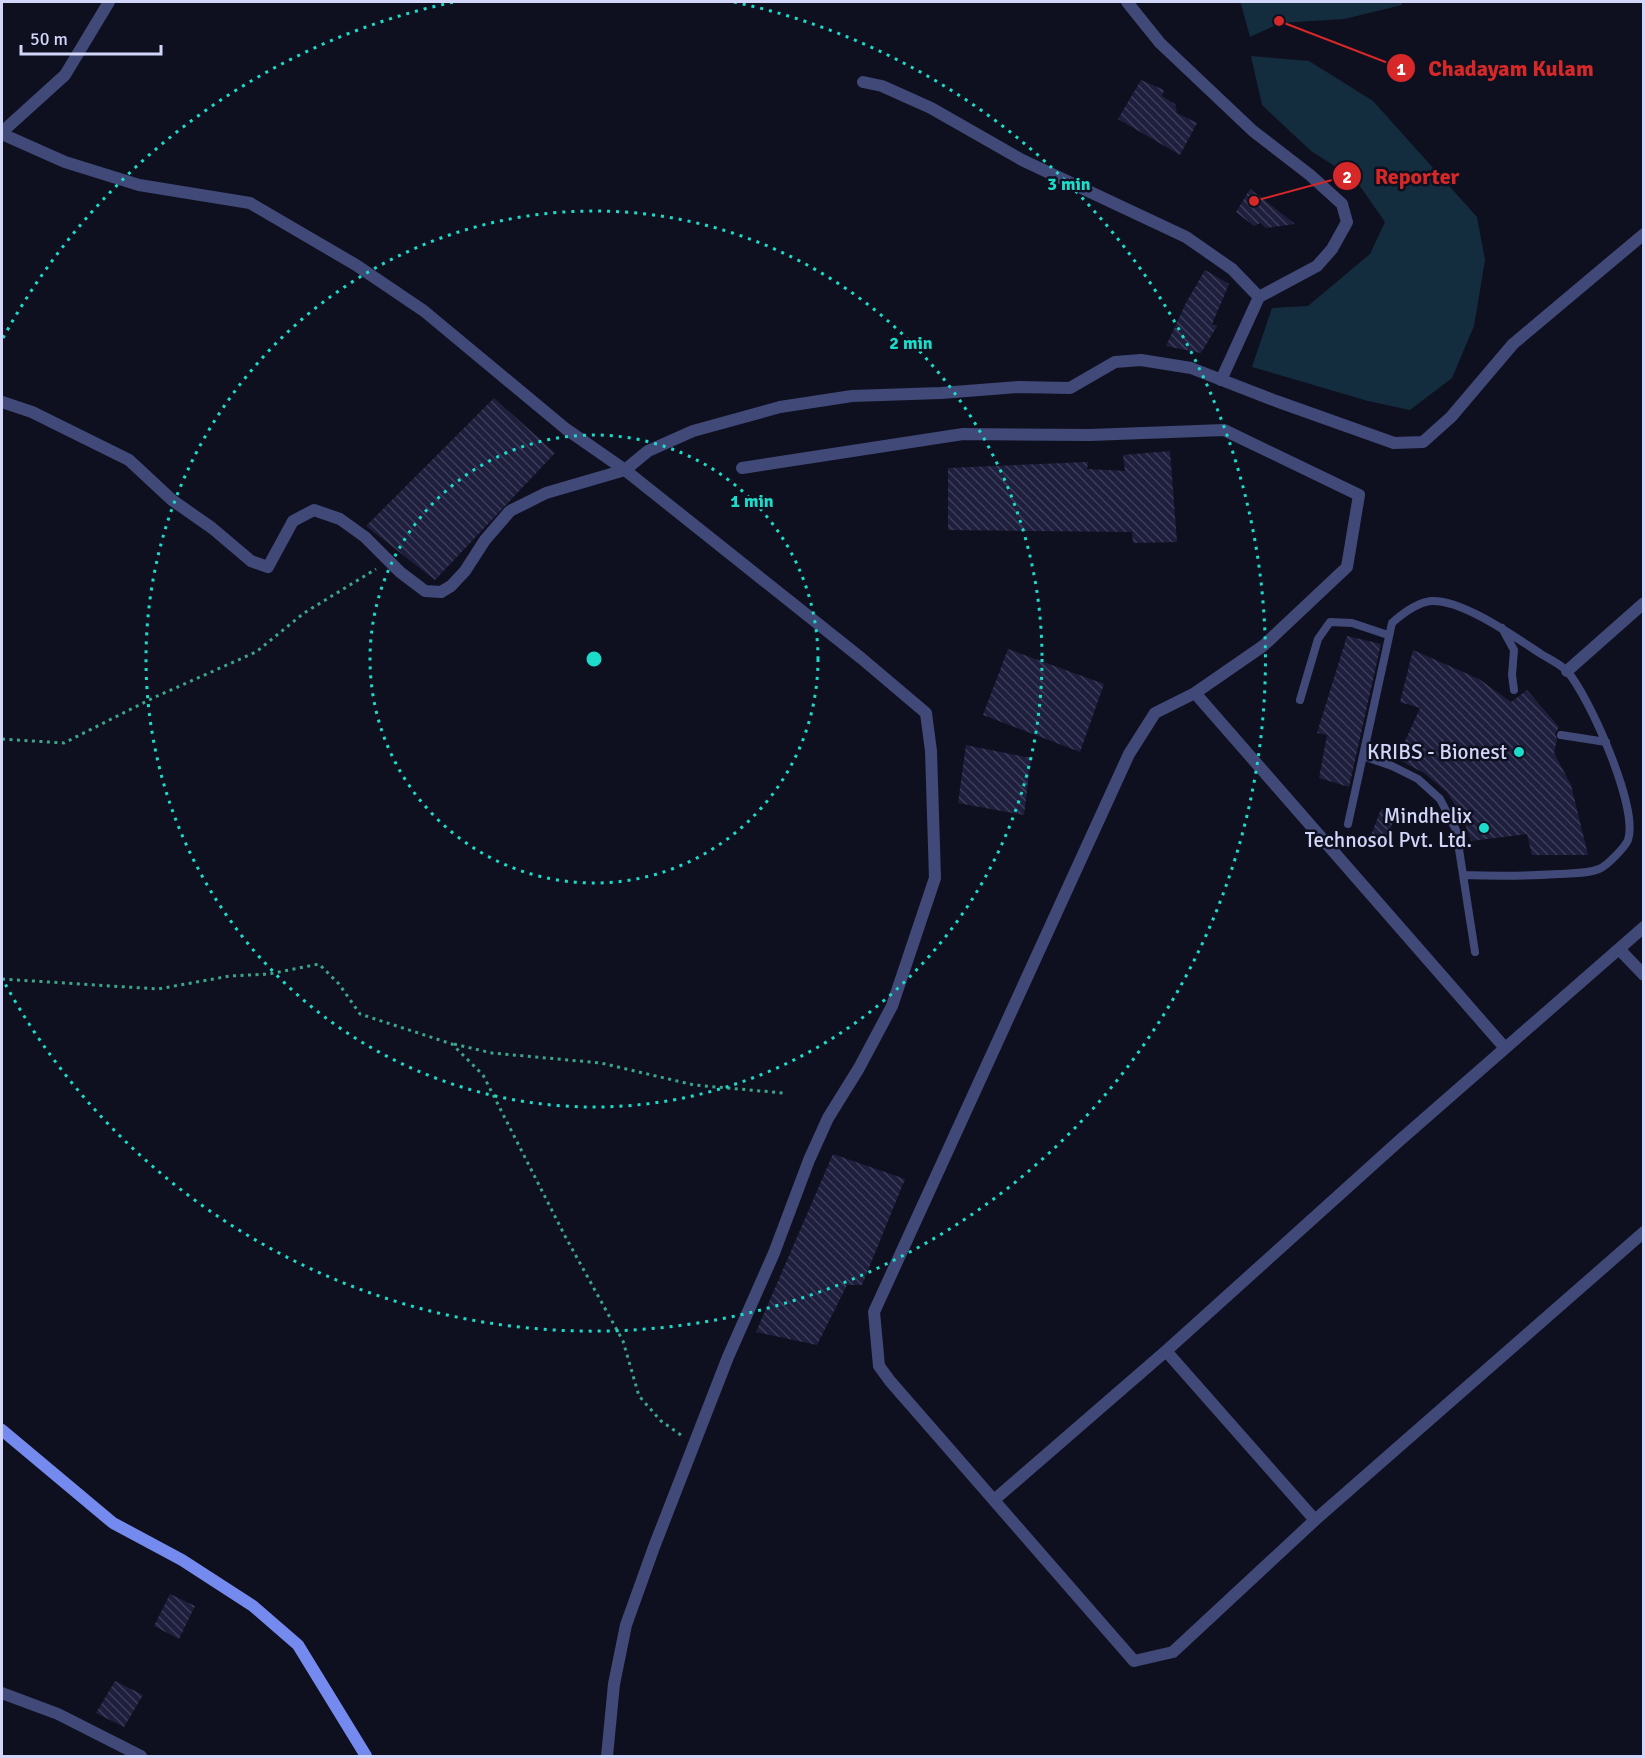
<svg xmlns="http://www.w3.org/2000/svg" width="1645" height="1758" font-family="Signika,sans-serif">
<defs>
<pattern id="building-back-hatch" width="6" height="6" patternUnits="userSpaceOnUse" patternTransform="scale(1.5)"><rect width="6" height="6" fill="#1e1e3d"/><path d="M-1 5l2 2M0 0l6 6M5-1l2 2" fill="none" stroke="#3e3e5a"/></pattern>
</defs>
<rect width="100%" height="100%" fill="#0f101f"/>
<path fill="#132d3f" d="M1237,2H1402V5L1344,19L1280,23L1250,37L1241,4Z
M1251,56L1309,61L1373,101L1477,217L1485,260L1474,326L1452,378L1410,410L1368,401L1252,367L1272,308L1308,306L1370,254L1385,222L1355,179L1311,151L1262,105Z"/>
<path fill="url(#building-back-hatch)" d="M1141,80L1164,90L1162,96L1175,104L1177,113L1197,123L1180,155L1118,119Z
M1250,189L1295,224L1266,228L1260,223L1254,226L1236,212Z
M1205,270L1229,284L1212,324L1217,326L1201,353L1166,346L1186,303Z
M494,398L555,453L435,580L366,526Z
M1170,451L1177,542L1133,543L1132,532L948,530V468L1088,462L1087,469L1125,471L1123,455Z
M1347,636L1381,644L1349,787L1319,778L1327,735L1317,733Z
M1008,649L1104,684L1080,752L983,715Z
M1413,650L1479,679L1511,702L1527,690L1559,727L1555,734L1557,739L1554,753L1571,785L1588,855H1532L1527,834L1471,841L1463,818L1447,792L1424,773L1397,759L1420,708L1400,702Z
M966,745L1031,758L1024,815L958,803Z
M1381,809L1395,815L1386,842L1370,838Z
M833,1154L905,1179L862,1285H847L817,1345L756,1332Z
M170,1594L195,1606L179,1639L154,1626Z
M115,1681L143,1695L124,1727L96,1713Z"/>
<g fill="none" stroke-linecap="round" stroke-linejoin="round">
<path stroke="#3ca489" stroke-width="3" stroke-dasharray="3 4.5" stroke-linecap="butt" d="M2,739L64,743L153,698L256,652L304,613L376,569
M2,979L158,989L230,976L269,974L319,964L339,984L360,1014L452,1044L483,1075L565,1236L623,1341L639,1396L661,1421L681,1435
M454,1044L492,1053L601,1063L694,1085L783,1093"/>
<path stroke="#404978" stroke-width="8" d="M1502,628L1514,650L1512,675L1514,690
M1300,700L1318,639L1330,622L1352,623L1388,635
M1561,735L1606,742
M1363,756L1392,766L1418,779L1440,799L1456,830L1475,952
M1348,824L1392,623C1403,613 1416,603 1431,601C1462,599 1515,637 1541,654C1549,659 1560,664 1567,671C1589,696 1639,808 1628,840C1625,847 1607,866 1599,869C1588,874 1571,873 1559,874C1527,876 1495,876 1463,875"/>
<path stroke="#404978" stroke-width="12" d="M1127,2L1160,43L1253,131L1310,175L1342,204L1347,222L1332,249L1317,266L1259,297L1221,380
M863,82L882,86L931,108L1022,160L1186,237L1232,269L1259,297
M2,132L65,75L109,2
M742,468L963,434L1090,435L1224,430L1359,495L1347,567L1263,646L1195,693L1155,713L1129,754L874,1312L879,1366L890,1381L1134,1661L1173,1652L1315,1520L1644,1232
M1567,671L1644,603
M1195,693L1505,1048
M1619,949L1644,975
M1166,1351L1315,1520
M994,1500L1166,1351L1399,1141L1644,927
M2,1693L58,1714L141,1756"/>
<path stroke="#404978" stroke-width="12" d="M2,134L65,162L139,185L250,203L356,265L424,311L566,429L625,470L861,658L926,713L931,751L935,878L892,1006L859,1068L828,1118L809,1160L774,1253L728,1357L654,1547L626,1625L614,1684L607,1756
M2,402L32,412L129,460L172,500L212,528L251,561L268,567L293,521L314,510L340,519L365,537L400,572L425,591L441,592L451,586L465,571L485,540L510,511L546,493L625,470L648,451L693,431L780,407L852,396L941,393L1019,387L1070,388L1115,362L1141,360L1191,368L1276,401L1394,443L1423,442L1451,417L1513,344L1644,234"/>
<path stroke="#758aee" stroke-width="12" d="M2,1430L113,1523L182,1560L253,1606L298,1645L366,1756"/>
</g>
<g fill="none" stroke="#1bdcca" stroke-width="3" stroke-dasharray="3 6">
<circle cx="594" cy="659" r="224"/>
<circle cx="594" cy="659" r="448"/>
<path d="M3 338A672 672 0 0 1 454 2M734 2A672 672 0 1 1 3 980"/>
</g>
<g fill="#1bdcca" stroke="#0f101f" stroke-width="2">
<circle cx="1519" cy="752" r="6"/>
<circle cx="1484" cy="828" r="6"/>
</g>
<g text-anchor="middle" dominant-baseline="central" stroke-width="5" stroke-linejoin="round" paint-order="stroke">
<g font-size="21" fill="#d2d6f9" stroke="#0f101f" text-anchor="end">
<text x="1507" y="752">KRIBS - Bionest</text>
<text x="1472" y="816">Mindhelix<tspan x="1472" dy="24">Technosol Pvt. Ltd.</tspan></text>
</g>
</g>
<circle cx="594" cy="659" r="9" fill="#1bdcca" stroke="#0f101f" stroke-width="3"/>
<g font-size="18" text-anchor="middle" font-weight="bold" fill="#1bdcca" stroke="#0f101f" stroke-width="5" stroke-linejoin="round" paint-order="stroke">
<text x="1069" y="190">3 min</text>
<text x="911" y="349">2 min</text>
<text x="752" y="507">1 min</text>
</g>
<path fill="none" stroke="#d62828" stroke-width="2" d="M1279 21L1401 68M1254 201L1347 176"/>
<g fill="#d62828" stroke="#0f101f" stroke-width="2">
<circle cx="1279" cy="21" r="6"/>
<circle cx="1254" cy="201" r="6"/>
<circle cx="1401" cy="68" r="15"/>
<circle cx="1347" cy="176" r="15"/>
</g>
<g font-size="18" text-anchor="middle" font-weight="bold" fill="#fff">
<text x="1401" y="75">1</text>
<text x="1347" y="183">2</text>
</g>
<g font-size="22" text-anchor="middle" font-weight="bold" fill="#d62828" stroke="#0f101f" stroke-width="5" stroke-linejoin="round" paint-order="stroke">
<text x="1511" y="76">Chadayam Kulam</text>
<text x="1417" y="184">Reporter</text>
</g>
<rect width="1645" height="1758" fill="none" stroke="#d2d6f9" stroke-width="6"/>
<path d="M21 45v9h140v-9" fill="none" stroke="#d2d6f9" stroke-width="3"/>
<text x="30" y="45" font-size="18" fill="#d2d6f9" stroke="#0f101f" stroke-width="4.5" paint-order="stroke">50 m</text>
</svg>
